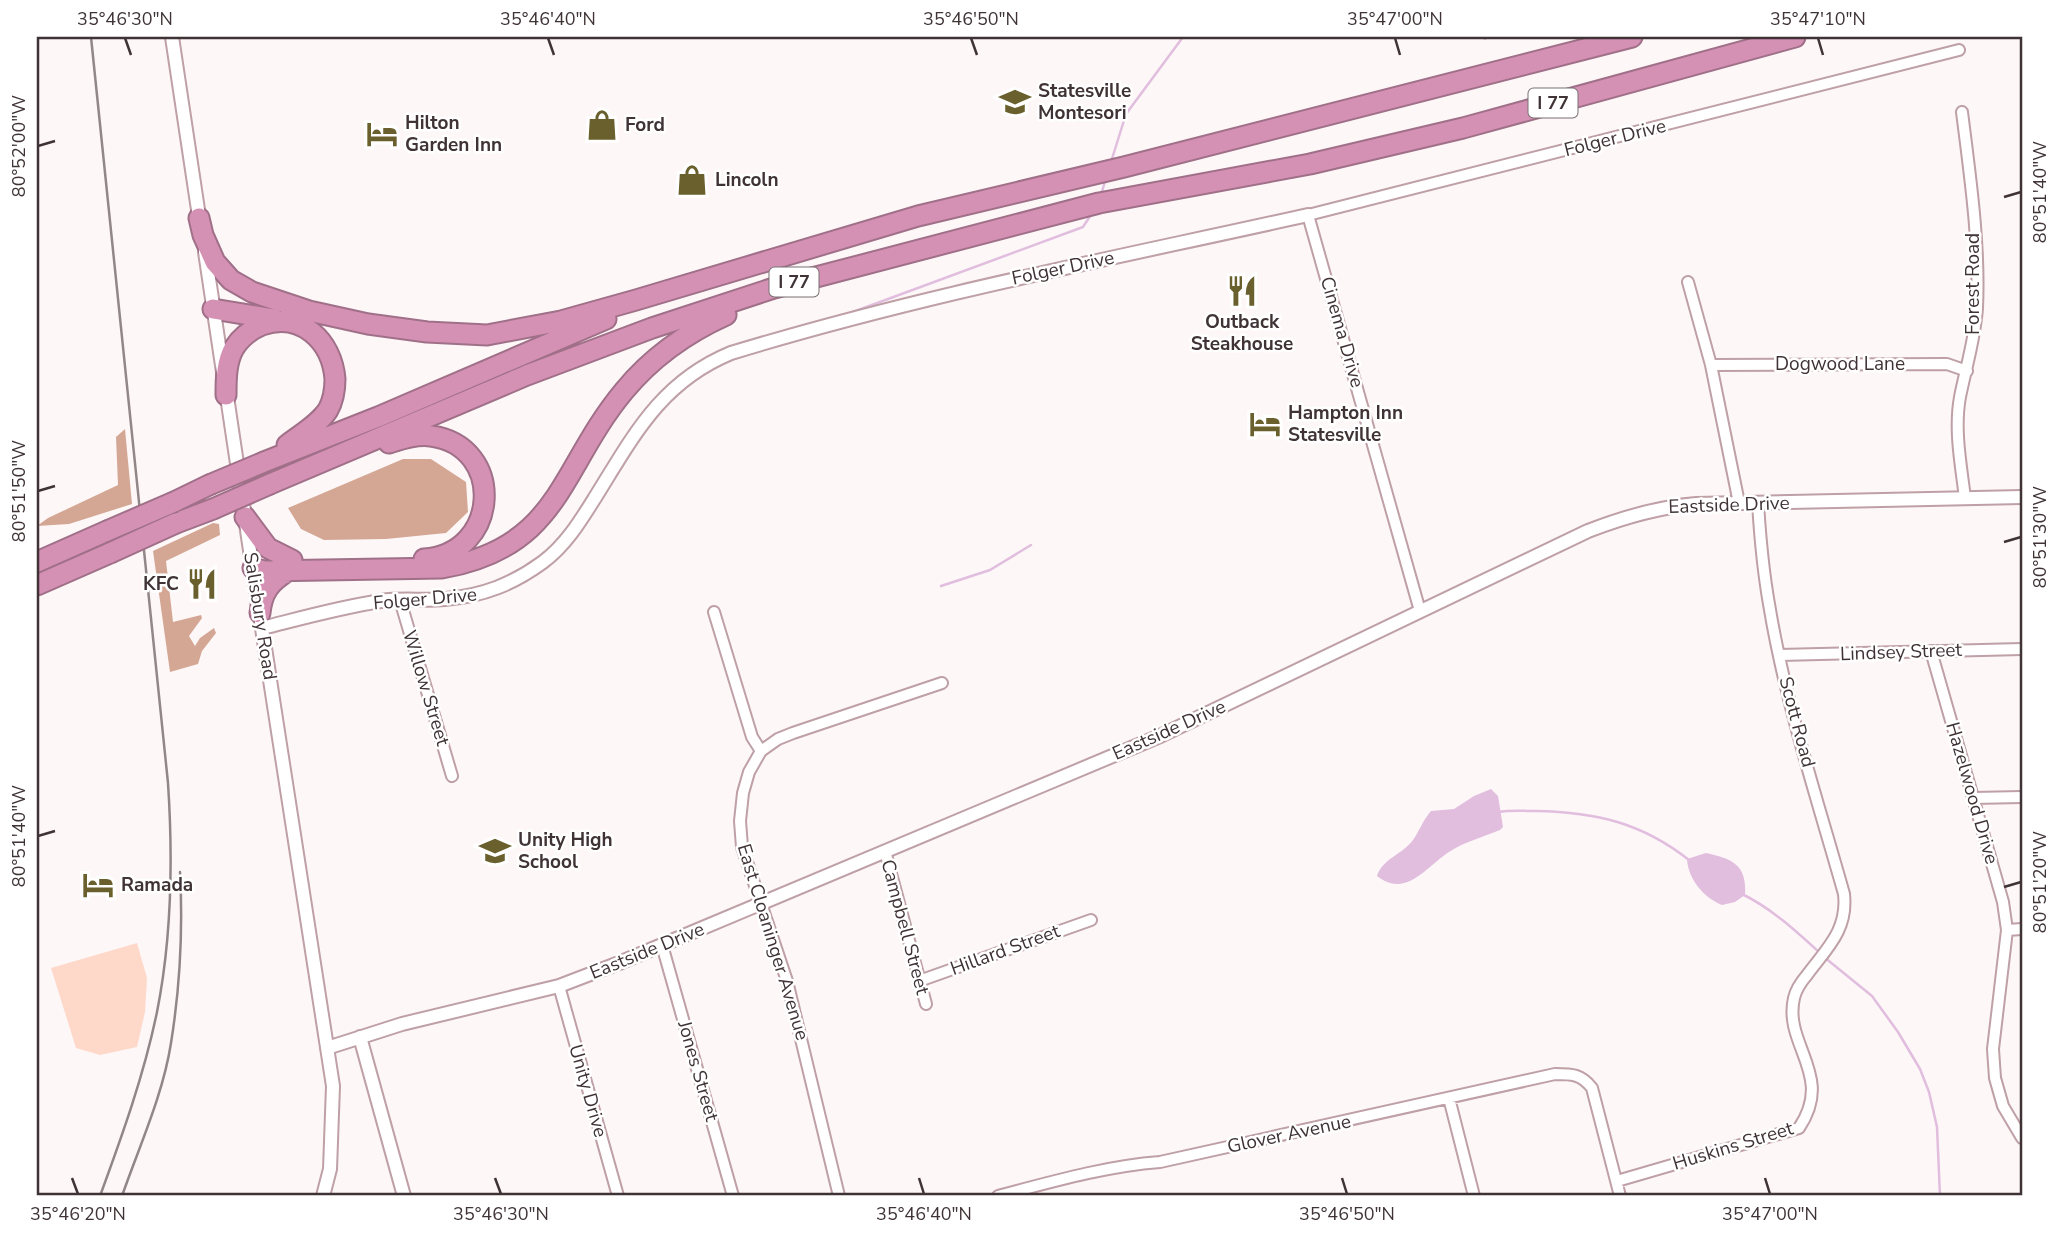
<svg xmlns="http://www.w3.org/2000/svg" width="2059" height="1233" font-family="'Nunito Sans',sans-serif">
<rect width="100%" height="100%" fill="#fdf7f8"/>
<path fill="#fed9ca" d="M137,943L147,978L145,1012L137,1047L100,1055L76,1048L51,968Z"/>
<path fill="#d4a794" d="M125,429L132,504L69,524L37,526L48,518L118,485L116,437Z
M403,459H431L466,482L468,512L446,533L386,539L324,540L301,529L288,508Z
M213,523L219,524L220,535L166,561L173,622L201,615L202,618L189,636L195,646L200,638L214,628L216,633L202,651L198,664L170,672L153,551Z"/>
<path fill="#e1bdde" d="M1491,789L1498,796L1503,827L1500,830C1483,837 1464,842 1449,852C1427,866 1406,899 1377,876C1382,859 1403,854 1413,840C1420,830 1423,820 1431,811L1454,809L1474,796Z
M1706,853C1733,859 1747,865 1745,895L1735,902L1722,905C1704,898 1688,879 1687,859Z"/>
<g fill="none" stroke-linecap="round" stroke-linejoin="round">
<path stroke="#e1bdde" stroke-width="2.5" d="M1485,39L1486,37
M1111,162L1126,114L1183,37
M1101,195L1106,178
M842,316L1083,227L1092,213
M941,586L990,570L1031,545
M1498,812C1510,810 1524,811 1536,811C1596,812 1642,823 1689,860
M1742,894C1771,908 1796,931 1820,953
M1824,957L1872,996L1898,1032L1920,1069L1929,1092L1937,1127L1940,1196"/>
<defs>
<path id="minor" d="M1962,112C1970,176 1980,243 1977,308C1975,339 1966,367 1960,397C1954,430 1961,465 1965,498
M1688,282L1711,365L1739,503
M1711,365L1947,364L1967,371
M400,600L452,776
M1420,611L1308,215L1959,50
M714,612L752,737L761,751L749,772L743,793L740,821L742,847L787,981L839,1196
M1931,651L2003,902L2007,930L1993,1049L1995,1078L2003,1106L2022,1138
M1780,655L2022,649
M761,751L778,739L793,733L942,683
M1973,798L2022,797
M885,851L926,1004
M2007,930L2022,929
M662,945L733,1196
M919,981L1091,920
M559,986L618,1196
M1449,1098L1474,1196
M1617,1181L1799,1128C1835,1075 1783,1045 1794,998C1796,989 1801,982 1807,975C1827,948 1848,930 1844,894C1817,798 1785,702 1769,604C1763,570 1760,536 1758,503
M998,1196C1051,1182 1106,1166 1160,1162L1555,1074C1572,1074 1581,1074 1592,1088L1620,1196"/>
<path id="tertiary" d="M172,37L200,223
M205,252L223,372
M226,390L258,604
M261,622L333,1086L330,1169L323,1196
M262,628C302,618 341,607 381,601C402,598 424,601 445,599C483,596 513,584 543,562C566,545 581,520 596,496C634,435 661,382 731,353C921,295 1115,258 1308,215
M360,1037L404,1196
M327,1048L402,1024L559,986L619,963L1160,736L1588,531C1624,517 1658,507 1696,504L2022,497"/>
<path id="motorway" d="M199,218L203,235L215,262L231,280L252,292L309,311L368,324L427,332L487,335L561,321L636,300L918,216L1124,167L1632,37
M213,309L274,319
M226,395C226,379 226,362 234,348C241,337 250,330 262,325C301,311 332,341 335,379C335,389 333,401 328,410C318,425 301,434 287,445
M389,443C402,439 417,434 431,436C506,446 500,554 424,559
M264,462L378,417L606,319
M270,484L527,375L652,328L774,288L1099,203L1310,164L1463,128L1795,37
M174,502L209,485
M245,517L268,548L292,560
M176,523L213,509
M37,562L107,531
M253,568L264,571L442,568C561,547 559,469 624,391C652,357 686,333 726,315
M37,585L110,553
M260,613C262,592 270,582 288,571"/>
</defs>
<use href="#minor" stroke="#bea0a6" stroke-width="14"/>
<use href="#tertiary" stroke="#bea0a6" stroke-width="16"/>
<use href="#motorway" stroke="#a07088" stroke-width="23"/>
<use href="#minor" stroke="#fff" stroke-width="10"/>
<use href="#tertiary" stroke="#fff" stroke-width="12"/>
<use href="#motorway" stroke="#d591b4" stroke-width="19"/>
<path stroke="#918789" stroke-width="2.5" d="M91,37L168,783C173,859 172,937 157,1012C144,1075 122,1136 100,1196
M122,1196C139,1147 163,1095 171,1043C180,987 183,929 180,872"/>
<defs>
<path id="motorway-bridge" d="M209,485L264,462
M213,509L270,484
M107,531L174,502
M110,553L176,523"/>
</defs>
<use href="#motorway-bridge" stroke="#a07088" stroke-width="23" stroke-linecap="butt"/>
<use href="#motorway-bridge" stroke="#d591b4" stroke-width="19"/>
</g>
<path fill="none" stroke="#3f3336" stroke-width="2.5" d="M125,38L131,55M548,38L554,55M971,38L977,55M1395,38L1400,55M1818,38L1823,55M38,146L55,141M2004,197L2021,192M38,491L55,486M2004,542L2021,537M38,836L55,831M2004,887L2021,882M72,1178L78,1194M495,1178L501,1194M919,1178L924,1194M1342,1178L1347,1194M1765,1178L1770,1194"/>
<defs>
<symbol id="school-bare" viewBox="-9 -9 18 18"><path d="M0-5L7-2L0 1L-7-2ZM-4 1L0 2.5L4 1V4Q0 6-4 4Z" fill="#6a602d" stroke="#fff" stroke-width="2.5" paint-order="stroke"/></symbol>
<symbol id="shop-bare" viewBox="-9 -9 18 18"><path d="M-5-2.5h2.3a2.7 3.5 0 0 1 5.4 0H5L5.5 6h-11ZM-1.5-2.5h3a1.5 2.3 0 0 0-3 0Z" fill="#6a602d" stroke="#fff" stroke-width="2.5" paint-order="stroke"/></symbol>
<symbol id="hotel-bare" viewBox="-9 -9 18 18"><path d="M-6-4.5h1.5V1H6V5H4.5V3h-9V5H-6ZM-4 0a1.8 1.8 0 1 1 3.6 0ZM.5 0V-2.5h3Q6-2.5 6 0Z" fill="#6a602d" stroke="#fff" stroke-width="2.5" paint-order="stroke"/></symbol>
<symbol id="restaurant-bare" viewBox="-9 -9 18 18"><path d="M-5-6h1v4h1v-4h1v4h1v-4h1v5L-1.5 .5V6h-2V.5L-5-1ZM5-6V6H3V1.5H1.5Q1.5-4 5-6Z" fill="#6a602d" stroke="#fff" stroke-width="2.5" paint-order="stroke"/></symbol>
</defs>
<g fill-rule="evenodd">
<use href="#school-bare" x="993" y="80" width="44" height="44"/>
<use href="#shop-bare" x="580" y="103" width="44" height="44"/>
<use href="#hotel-bare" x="360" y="112" width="44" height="44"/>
<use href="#shop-bare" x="670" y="158" width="44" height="44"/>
<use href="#restaurant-bare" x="1220" y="269" width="44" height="44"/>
<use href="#hotel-bare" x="1243" y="402" width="44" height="44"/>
<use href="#restaurant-bare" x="180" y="562" width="44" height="44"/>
<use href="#school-bare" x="473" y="829" width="44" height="44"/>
<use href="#hotel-bare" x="76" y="863" width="44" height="44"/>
</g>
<g text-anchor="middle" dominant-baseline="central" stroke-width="5" stroke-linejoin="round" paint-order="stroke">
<g fill="#fff" stroke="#797072" stroke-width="2">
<rect x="1528.5" y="88.5" width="49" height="29" rx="5"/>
<rect x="769.5" y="267.5" width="49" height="29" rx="5"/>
</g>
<g font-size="18" font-weight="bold" fill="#3f3336">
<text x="1553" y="103">I 77</text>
<text x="794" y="282">I 77</text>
</g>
<g font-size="19" font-weight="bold" fill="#3f3336" stroke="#fff" text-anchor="start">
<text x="1038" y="91">Statesville<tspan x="1038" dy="22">Montesori</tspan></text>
<text x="405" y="123">Hilton<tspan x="405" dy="22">Garden Inn</tspan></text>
<text x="625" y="125">Ford</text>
<text x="715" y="180">Lincoln</text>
<text x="1242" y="322" text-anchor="middle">Outback<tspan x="1242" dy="22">Steakhouse</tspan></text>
<text x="1288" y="413">Hampton Inn<tspan x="1288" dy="22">Statesville</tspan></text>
<text x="179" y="584" text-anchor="end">KFC</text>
<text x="518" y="840">Unity High<tspan x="518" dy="22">School</tspan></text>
<text x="121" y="885">Ramada</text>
</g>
<g font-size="19" fill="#3f3336" stroke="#fff">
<text transform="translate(1615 138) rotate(-14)">Folger Drive</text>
<text transform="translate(1063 268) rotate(-12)">Folger Drive</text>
<text transform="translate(1973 284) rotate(-90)">Forest Road</text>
<text transform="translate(1342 332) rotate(74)">Cinema Drive</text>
<text x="1840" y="364">Dogwood Lane</text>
<text transform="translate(1729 505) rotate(-2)">Eastside Drive</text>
<text transform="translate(425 599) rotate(-5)">Folger Drive</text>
<text transform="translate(260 616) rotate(81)">Salisbury Road</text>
<text transform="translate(1901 652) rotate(-2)">Lindsey Street</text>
<text transform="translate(426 688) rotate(73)">Willow Street</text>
<text transform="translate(1797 722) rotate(75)">Scott Road</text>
<text transform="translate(1169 730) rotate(-24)">Eastside Drive</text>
<text transform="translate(1972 793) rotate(74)">Hazelwood Drive</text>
<text transform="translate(905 927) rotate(75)">Campbell Street</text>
<text transform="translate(773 942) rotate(73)">East Cloaninger Avenue</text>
<text transform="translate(1005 950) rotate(-20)">Hillard Street</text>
<text transform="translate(647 951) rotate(-22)">Eastside Drive</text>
<text transform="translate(698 1071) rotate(74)">Jones Street</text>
<text transform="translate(588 1091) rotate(74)">Unity Drive</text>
<text transform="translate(1289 1134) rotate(-12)">Glover Avenue</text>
<text transform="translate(1733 1146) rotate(-17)">Huskins Street</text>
</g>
</g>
<rect width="2059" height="1233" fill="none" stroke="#ffffff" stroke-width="77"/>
<rect x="38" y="38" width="1983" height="1156" fill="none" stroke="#3f3336" stroke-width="2.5"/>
<g font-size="18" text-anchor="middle" fill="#3f3336">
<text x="125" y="25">35°46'30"N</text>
<text x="548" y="25">35°46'40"N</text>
<text x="971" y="25">35°46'50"N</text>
<text x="1395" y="25">35°47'00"N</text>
<text x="1818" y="25">35°47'10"N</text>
<text transform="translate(19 146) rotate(-90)" y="6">80°52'00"W</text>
<text transform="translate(2040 192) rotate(-90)" y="6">80°51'40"W</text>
<text transform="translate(19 491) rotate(-90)" y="6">80°51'50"W</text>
<text transform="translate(2040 537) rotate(-90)" y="6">80°51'30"W</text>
<text transform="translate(19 836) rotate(-90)" y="6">80°51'40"W</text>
<text transform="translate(2040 882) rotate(-90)" y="6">80°51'20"W</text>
<text x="78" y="1220">35°46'20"N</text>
<text x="501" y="1220">35°46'30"N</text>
<text x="924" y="1220">35°46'40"N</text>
<text x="1347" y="1220">35°46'50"N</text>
<text x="1770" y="1220">35°47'00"N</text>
</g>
</svg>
